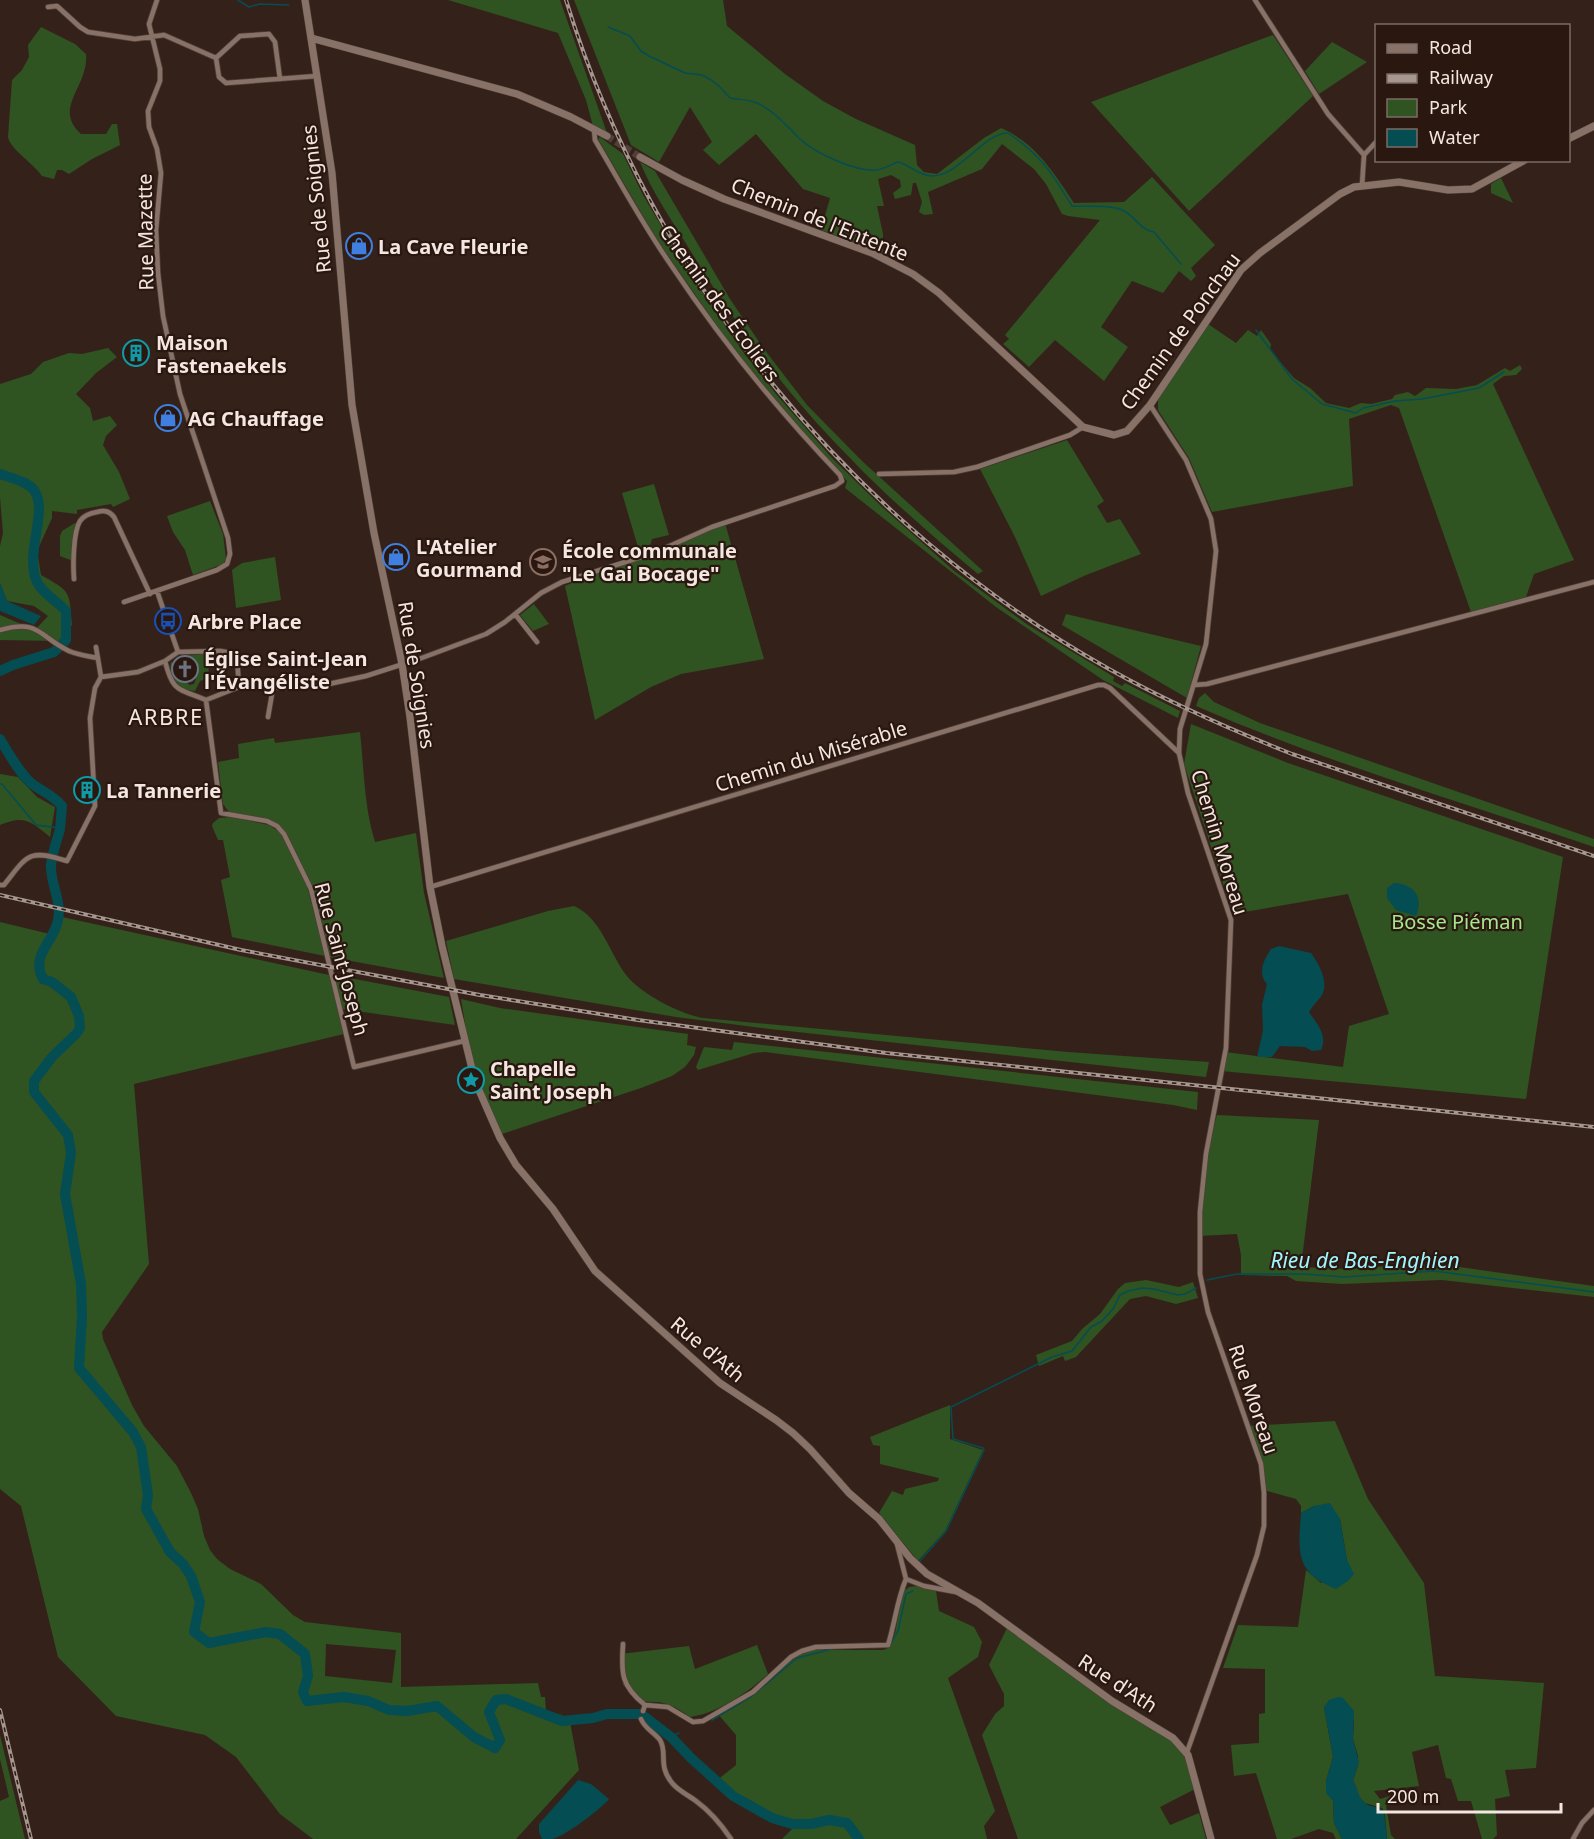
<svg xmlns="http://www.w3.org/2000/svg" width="1594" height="1839" font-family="'Noto Sans',sans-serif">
<rect width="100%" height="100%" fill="#34221a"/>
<path fill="#305322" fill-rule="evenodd" d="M448,0H560L607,133L593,126L586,100L558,33Z
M574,0H723L727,26L785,74L823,101L856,119L915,145L917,165L924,172L937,174L984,138L1001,128C1036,143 1054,173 1074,203L1124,202L1152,177L1215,245L1191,268L1196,276L1191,281L1179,271L1163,293L1132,281L1101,327L1128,347L1104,381L1055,340L1029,367L1003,344L1009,339L1005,335L1100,220L1068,216L1062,214L1046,184L1034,169L1002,144L982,169L928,192L933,214L924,215L919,212L922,202L916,183H913L911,195L895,199L893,193L901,187L900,180L891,175L878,179L884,206H877L883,234V253L821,230L830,198L803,189L756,134L719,165L703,150L712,142L690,107L659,162L631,145Z
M41,27L75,44L86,54C89,87 52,108 81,134H106L112,124H117L120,145L92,159L69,174L62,170H57L54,179L42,176C34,164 10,149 8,137L12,80L22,70L29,57L28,45Z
M1273,35L1313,96L1189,211L1091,102Z
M1332,42L1367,62L1319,94L1305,71Z
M600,137L623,154L643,195L689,273L744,353L776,394L832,458L881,506L953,570L1028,625L1114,677L1113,681L1122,686L1125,683L1180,711L1178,718L1103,680L996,607L845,488L847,481L771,398L726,339L656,238L598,139Z
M640,162L655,171L730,299L764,349L807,405L862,461L983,571L978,574C934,537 890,500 850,458C787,395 733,322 687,245C671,219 652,192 640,162Z
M1501,178L1513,203L1491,193V184Z
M1208,324L1236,343L1248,330L1257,336L1261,330L1271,344L1270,350L1294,378L1310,388L1326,403L1349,408L1361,403L1371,404L1392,399L1395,395L1408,392L1415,396L1426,388L1456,389L1477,385L1505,368L1510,371L1520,365L1522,369L1516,375L1504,376L1493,384L1574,560L1534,574L1526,597L1471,612L1399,408L1391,405L1349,419L1353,486L1212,512L1189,458L1158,410V398Z
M108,348L117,357L96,373L76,394L90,408L93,421L110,416L117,425L106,436L103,445L119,472L130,499L113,507L111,504L77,510V514L52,511V518L37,551L41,575C71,592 69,590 72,625L59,641L0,640V615L35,630L48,616L34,606L7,601L0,583V546L3,533L0,497V384L31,374L43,362L69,353L82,354Z
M1067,440L1104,501L1097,506L1107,523L1120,519L1141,554L1086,575L1041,596L1015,537L980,469Z
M654,484L669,535L652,539L649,550L640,554L622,493Z
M210,501L223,534L226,559L223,564L193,575L185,550L173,532L167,516Z
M75,523L77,525L73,561L60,556V536L62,531Z
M725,523L764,659L681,674L651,687L595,720L565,586C618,563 672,544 725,523Z
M275,557L281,600L236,608L232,570L242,563Z
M534,604L549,624L533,631L520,615Z
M1066,614L1201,646L1187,698L1062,625Z
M210,653L208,678L200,681L195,691C178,690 168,677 171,661L183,679H185L189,685L194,684L196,679L193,675L195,673L184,656Z
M1205,693L1214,702L1260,723L1594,839V847C1461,802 1325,762 1196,706L1199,698Z
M1191,724L1288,763L1563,857L1526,1099L1221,1071L1225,1052L1343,1067L1349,1026L1389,1014L1348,894L1233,914L1184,764Z
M360,732C364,768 364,807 375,842L416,833L424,893L444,978L329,957L314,892L285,832C272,815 247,818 229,812L223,804L218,762L239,758L238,744L274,738L275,743Z
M0,774L18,777L37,797L55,807L50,837C30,821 25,815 0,825Z
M230,817L269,825L281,833L307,886L325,956L232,937L221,880L230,877L223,840H218L212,826L213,823L219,818Z
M574,906C601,918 609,952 626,975C641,994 680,1014 703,1018L1068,1052L1209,1062L1206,1077L770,1029L676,1017L454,979L446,941L548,911Z
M62,917L329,975L344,1034L134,1084L149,1264L102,1332L103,1339L132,1405L144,1426L177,1466L191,1493L198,1509L204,1536L210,1550L217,1559L230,1569L261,1584L293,1615L305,1622L401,1633V1687L538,1683L541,1697H545L546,1711L562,1715L563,1722H570L579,1770L516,1839H313L280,1814L236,1757L205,1735L116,1716L58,1657L21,1506L0,1489V922L54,935ZM67,1183C67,1217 78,1250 82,1284C85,1312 81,1340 81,1368L114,1405L134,1432L79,1368C79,1340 84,1312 81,1284C77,1252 60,1215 67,1183ZM326,1644L396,1650L392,1683L325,1676Z
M334,975L449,997L455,1025L342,1009Z
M461,999L500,1008L688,1034L687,1045L696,1047L694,1055L685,1067L672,1076L641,1088L502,1134L477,1079L468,1042Z
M734,1042L1198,1092L1197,1110L1173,1105L765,1052L754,1053L698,1070L696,1067L704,1047L732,1050Z
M1217,1115L1319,1120L1301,1267L1349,1269L1403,1265L1438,1264L1594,1286V1297L1442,1280L1342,1284L1296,1281L1287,1276L1241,1275V1255L1237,1234L1199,1236L1206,1154Z
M1146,1280L1179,1287L1193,1282L1198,1298L1176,1304L1146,1296L1130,1299L1076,1357L1065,1361L1063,1356L1039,1366L1036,1355L1072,1341L1082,1329L1100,1314L1118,1289L1125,1283Z
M950,1405V1439L983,1450L945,1531L918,1561L879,1513L892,1491L903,1495L905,1489L938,1481L939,1478L880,1464V1446L873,1445L870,1437Z
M1335,1421L1368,1499L1424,1583L1435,1676L1544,1683L1536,1768L1505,1770L1510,1796L1495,1799L1497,1835L1493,1839H1482L1471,1801H1458L1451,1779L1446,1778L1438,1745L1412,1752L1419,1786L1374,1791L1380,1799L1397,1794L1401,1797L1397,1802L1386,1806L1391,1835L1395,1839H1387L1385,1814L1382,1808L1365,1803L1358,1796L1353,1781L1358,1765V1756L1353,1739L1354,1723L1352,1712L1324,1707L1333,1757L1326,1781L1333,1801L1334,1823L1342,1839H1336L1333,1833L1319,1829L1291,1839H1277L1256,1773L1234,1776L1231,1745L1259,1743V1714L1265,1713V1669L1223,1668L1238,1625L1298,1627L1306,1570L1321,1583L1347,1560L1340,1519L1314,1506L1301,1513V1506L1296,1499L1264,1490L1261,1464L1248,1426Z
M917,1586L936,1591L939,1611L974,1627L982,1642L978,1657L948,1678L995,1811L984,1826L987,1839H859L846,1823C841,1822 833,1820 828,1820C816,1821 807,1824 795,1824C769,1822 736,1798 716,1781L736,1765V1735L717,1713L739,1701L802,1651L825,1647V1650H883L888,1648L895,1633L903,1592L909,1587Z
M1008,1626L1063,1666L1160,1729L1187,1752L1197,1788L1160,1807L1170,1825L1199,1813L1206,1839H1018L982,1735L995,1714L1004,1706V1694L989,1665Z
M757,1645L768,1674C747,1693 719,1713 690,1717C673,1705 665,1701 644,1702L623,1685L620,1654L689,1646L695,1669Z
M0,1735L25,1839H0V1801L9,1797L0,1759Z
M830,1821L846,1825L855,1839H782L792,1829Z"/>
<path fill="#034d53" d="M0,583L7,601L41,616L34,625L0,611Z
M1394,883C1414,884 1424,897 1416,916L1396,910L1387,898V888Z
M1279,946L1311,953C1319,964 1329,982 1322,995C1318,1001 1313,1005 1309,1012C1317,1024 1328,1035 1321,1050L1312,1051L1305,1047L1280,1046L1272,1057H1257L1263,1031L1262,1005L1267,984C1257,974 1264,959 1271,949Z
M1330,1503L1340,1519L1347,1560L1354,1574L1348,1581L1336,1589C1295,1573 1298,1552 1301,1513L1314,1506Z
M1338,1697L1343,1698L1354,1711L1353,1739L1359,1762L1353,1781C1359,1788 1356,1795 1365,1803C1370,1808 1378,1805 1384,1811L1387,1839H1342L1334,1823L1333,1801L1326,1793V1781L1333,1757L1324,1707L1329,1700Z
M578,1780L591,1784L609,1799C601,1809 564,1837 552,1839C549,1839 545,1839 542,1839L539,1832V1824Z"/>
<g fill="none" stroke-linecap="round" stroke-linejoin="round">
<path stroke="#034d53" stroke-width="1.5" d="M238,0L249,7L260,4L289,5
M608,27L630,36L641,51L649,56L685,73L702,75L711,80L719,86L730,98C740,100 748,99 757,103C774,111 787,126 800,139C815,153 856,172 876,170C884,169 891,165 898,162C910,165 919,176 932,176C959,176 985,132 1008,133C1041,155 1052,173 1072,206C1086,207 1113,204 1124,211C1136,217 1140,230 1154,232L1181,264
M1256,330L1292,379L1322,404L1356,413L1363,408L1395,401L1422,399L1479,388L1504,372
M0,784H2L36,825L60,828
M1207,1280L1237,1274H1304L1344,1277L1434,1271L1594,1292
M919,1562L946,1531L984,1450L983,1448L953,1439L951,1407L1052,1357L1072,1351L1091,1327L1102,1321L1113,1309L1120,1295L1128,1291L1142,1288L1154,1289L1178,1295L1185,1294L1196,1288
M890,1645L898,1631L906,1594L913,1591
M843,1648L886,1647
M712,1720L752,1696L797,1658L832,1649
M671,1737L679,1733"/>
<path stroke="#034d53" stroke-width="10" d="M0,474C10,478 27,481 34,490C49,511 24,554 37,582C43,594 57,601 66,611V640L54,652L13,665L0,671
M0,739C9,754 18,771 31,783C41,791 53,795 62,806C61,814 61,821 60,829C57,841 52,853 51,865C50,883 62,901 58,920C54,942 30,955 43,979L52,982L71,997L79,1016L80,1028L77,1033L52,1057L34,1081V1092L68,1135L71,1153L65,1194L81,1284L82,1317L79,1368L133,1432L141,1447L148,1495L146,1509L170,1552L183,1564L191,1576L200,1602L194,1632L209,1643L266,1632L280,1634L305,1654L308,1676L303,1692L307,1701L344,1697L368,1701L389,1710L407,1711L437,1706L474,1737L495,1748L500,1740L489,1712L496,1700L506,1699L562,1721L593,1718L607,1714H641L671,1737L691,1758L733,1796L772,1818L792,1824H811L829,1820L847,1823L859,1839"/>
<path stroke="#514038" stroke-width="7" stroke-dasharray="7 3.5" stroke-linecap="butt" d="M607,136L640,157"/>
<defs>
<path id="street" d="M1255,0L1328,114L1364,155L1362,186
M48,7L57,6L80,27L88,32L135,39L164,35L216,58
M216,58L219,77L226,83L317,76
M216,58L240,36L269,34L275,42L280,79
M1364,155L1376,142
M1150,405L1186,460L1211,519L1216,551L1206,644L1180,729L1179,753L1188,793L1231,920L1226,1048L1206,1154L1200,1212V1274L1208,1312L1261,1464L1264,1493V1526L1257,1555L1187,1752
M879,474L954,472L977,467L1070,435L1083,427
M74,579C73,565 73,532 80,521C84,515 91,513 97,512C105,510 109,511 114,517L150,594
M157,591L178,652
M124,602L217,570L227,564L230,554L228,538L180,394L163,316L158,273L156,230L161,173L157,149L149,127L148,111L160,81V69L149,24L157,0
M515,614L537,642
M0,630C40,619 38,636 69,651C78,655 88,656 98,658
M96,647L101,677
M165,661C173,693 178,688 206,700L239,687
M101,677L138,672L165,661L178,652L220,651L232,653L237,658L239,687
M1194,685L1207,684L1594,582
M239,687L297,688L324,685L366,676L419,659L486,634L505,622L541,593L562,582L654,553L712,527L835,486L842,481L840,475C777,409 721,340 671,265C643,225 620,182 595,140L594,129
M206,700L221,813L267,821L277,826L284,834L311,889L354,1067L464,1041
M268,717L273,688
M0,885H4C27,856 28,848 67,861L95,806L90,718L95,688L101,677
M430,887L1098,685H1104L1110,688L1179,753
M897,1544L906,1579
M906,1579L924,1586L956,1592
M623,1644C621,1673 621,1686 645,1705
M643,1711L645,1705L668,1707L693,1722L703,1721L753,1692L791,1657L802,1651L816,1647L888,1645C895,1623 897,1600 906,1579
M641,1719C645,1729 654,1732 660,1740C668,1753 657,1766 673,1784C679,1791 688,1795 696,1801C711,1812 721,1824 731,1839
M1573,1839L1582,1823L1594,1810"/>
<path id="secondary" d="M305,0L332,173L352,405L374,533L402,664L410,717L430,887L442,946L475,1081L500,1138L516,1165L553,1209L595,1271L720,1383L776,1420L793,1433L810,1449L849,1493L879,1519L910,1558L927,1574L978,1603L1112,1701L1173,1738L1188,1755L1211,1839
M311,38L517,94L571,117L607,136
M1568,139L1594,126
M640,157L682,180L724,199L872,253L913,274L939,293L1083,427L1114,435L1127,431L1150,405L1241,270L1260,253L1340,194L1354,187L1399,182L1448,190L1472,189L1525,160"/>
</defs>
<use href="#street" stroke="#4f4039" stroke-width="6"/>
<use href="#secondary" stroke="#4f4039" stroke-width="8"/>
<use href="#street" stroke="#887268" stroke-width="4.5"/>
<use href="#secondary" stroke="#887268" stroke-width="7"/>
<defs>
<path id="rail" d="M566,0C652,280 854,526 1109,669C1168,702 1229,729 1292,754L1594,856
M0,895L241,950L480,995L638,1020L886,1053L1594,1127
M0,1710L31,1839"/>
</defs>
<use href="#rail" stroke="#a5968f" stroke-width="4"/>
<use href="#rail" stroke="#2a1810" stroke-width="1.5" stroke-dasharray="4.5" stroke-linecap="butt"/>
</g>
<defs>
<symbol id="shop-ring" viewBox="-11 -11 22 22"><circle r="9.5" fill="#2a1810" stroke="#3f7fe0" stroke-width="1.5"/><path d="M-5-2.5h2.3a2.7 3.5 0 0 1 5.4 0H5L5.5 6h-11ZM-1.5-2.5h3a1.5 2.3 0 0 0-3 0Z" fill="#3f7fe0"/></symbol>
<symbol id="building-ring" viewBox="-11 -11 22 22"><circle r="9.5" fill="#2a1810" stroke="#0f9aa8" stroke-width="1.5"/><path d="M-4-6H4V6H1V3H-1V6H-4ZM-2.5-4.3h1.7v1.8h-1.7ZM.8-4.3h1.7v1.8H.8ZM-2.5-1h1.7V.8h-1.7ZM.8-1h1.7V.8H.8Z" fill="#0f9aa8"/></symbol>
<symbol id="school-ring" viewBox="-11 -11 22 22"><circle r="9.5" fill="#2a1810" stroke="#8d6e63" stroke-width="1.5"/><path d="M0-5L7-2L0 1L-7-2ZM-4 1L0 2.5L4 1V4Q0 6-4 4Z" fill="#8d6e63"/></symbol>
<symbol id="bus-ring" viewBox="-11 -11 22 22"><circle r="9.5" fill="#2a1810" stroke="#1a4fb4" stroke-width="1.5"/><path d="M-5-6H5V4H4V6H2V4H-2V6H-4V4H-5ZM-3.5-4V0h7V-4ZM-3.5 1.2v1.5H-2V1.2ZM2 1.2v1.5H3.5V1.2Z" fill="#1a4fb4"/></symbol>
<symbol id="church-ring" viewBox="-11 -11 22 22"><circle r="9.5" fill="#2a1810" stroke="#6b7280" stroke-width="1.5"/><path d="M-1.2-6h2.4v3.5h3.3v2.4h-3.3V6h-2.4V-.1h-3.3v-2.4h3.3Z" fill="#6b7280"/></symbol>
<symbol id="sight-ring" viewBox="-11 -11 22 22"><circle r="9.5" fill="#2a1810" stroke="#0f9aa8" stroke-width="1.5"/><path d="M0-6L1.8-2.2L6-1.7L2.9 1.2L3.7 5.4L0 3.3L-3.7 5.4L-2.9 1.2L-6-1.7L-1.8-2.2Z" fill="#0f9aa8"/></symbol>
</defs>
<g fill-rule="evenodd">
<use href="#shop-ring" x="344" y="231" width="30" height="30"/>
<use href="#building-ring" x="121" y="338" width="30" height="30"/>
<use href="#shop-ring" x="153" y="403" width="30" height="30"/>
<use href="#shop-ring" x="381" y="542" width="30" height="30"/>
<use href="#school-ring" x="528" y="547" width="30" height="30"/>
<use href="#bus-ring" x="153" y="606" width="30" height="30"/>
<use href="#church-ring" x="170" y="654" width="30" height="30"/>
<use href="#building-ring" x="72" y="775" width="30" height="30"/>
<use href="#sight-ring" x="456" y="1065" width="30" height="30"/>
</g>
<g text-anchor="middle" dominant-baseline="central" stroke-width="4.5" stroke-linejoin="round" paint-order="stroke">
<g font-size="20" fill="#f4e7e1" stroke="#2a1810">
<text transform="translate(316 199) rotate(-96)">Rue de Soignies</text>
<text transform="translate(820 219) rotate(22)">Chemin de l'Entente</text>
<text transform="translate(145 232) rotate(-91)">Rue Mazette</text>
<text transform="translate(720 303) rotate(54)">Chemin des Écoliers</text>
<text transform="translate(1180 331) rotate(-54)">Chemin de Ponchau</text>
<text transform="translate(417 675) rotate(81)">Rue de Soignies</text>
<text transform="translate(811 756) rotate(-17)">Chemin du Misérable</text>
<text transform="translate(1220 842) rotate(73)">Chemin Moreau</text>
<text transform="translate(342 959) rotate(75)">Rue Saint-Joseph</text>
<text transform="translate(708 1349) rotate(40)">Rue d'Ath</text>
<text transform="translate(1254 1399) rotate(71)">Rue Moreau</text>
<text transform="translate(1118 1683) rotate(33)">Rue d'Ath</text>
</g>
<g font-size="20" font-weight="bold" fill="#f4e7e1" stroke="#2a1810" text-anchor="start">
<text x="378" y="246">La Cave Fleurie</text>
<text x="156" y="342">Maison<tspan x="156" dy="23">Fastenaekels</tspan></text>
<text x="188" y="418">AG Chauffage</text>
<text x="416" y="546">L'Atelier<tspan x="416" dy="23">Gourmand</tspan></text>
<text x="562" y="550">École communale<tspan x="562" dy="23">"Le Gai Bocage"</tspan></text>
<text x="188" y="621">Arbre Place</text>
<text x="204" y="658">Église Saint-Jean<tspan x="204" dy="23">l'Évangéliste</tspan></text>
<text x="106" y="790">La Tannerie</text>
<text x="490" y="1068">Chapelle<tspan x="490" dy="23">Saint Joseph</tspan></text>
</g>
<g font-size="20" fill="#a5e78d" stroke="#2a1810">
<text x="1457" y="921">Bosse Piéman</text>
</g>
<g font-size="21" font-style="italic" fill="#a1f5fe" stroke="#2a1810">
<text x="1365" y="1260">Rieu de Bas-Enghien</text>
</g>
<g font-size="22" letter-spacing="1.5" fill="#f4e7e1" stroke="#2a1810">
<text x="166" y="716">ARBRE</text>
</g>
</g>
<rect x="1375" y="24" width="195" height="138" fill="#2a1810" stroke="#7b6b64" stroke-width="1.5"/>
<rect x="1387" y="44" width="30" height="9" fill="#887268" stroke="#7b6b64" stroke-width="1.5"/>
<text x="1429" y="54" font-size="18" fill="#f4e7e1">Road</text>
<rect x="1387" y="74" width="30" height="9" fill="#a5968f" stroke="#7b6b64" stroke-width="1.5"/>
<text x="1429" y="84" font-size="18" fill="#f4e7e1">Railway</text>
<rect x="1387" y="99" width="30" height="18" fill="#305322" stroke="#7b6b64" stroke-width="1.5"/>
<text x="1429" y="114" font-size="18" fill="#f4e7e1">Park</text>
<rect x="1387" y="129" width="30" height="18" fill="#034d53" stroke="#7b6b64" stroke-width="1.5"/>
<text x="1429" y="144" font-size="18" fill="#f4e7e1">Water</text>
<path d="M1378 1803v9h183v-9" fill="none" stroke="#f4e7e1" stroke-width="3"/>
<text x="1387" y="1803" font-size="18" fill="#f4e7e1" stroke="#2a1810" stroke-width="4.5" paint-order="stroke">200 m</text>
</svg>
